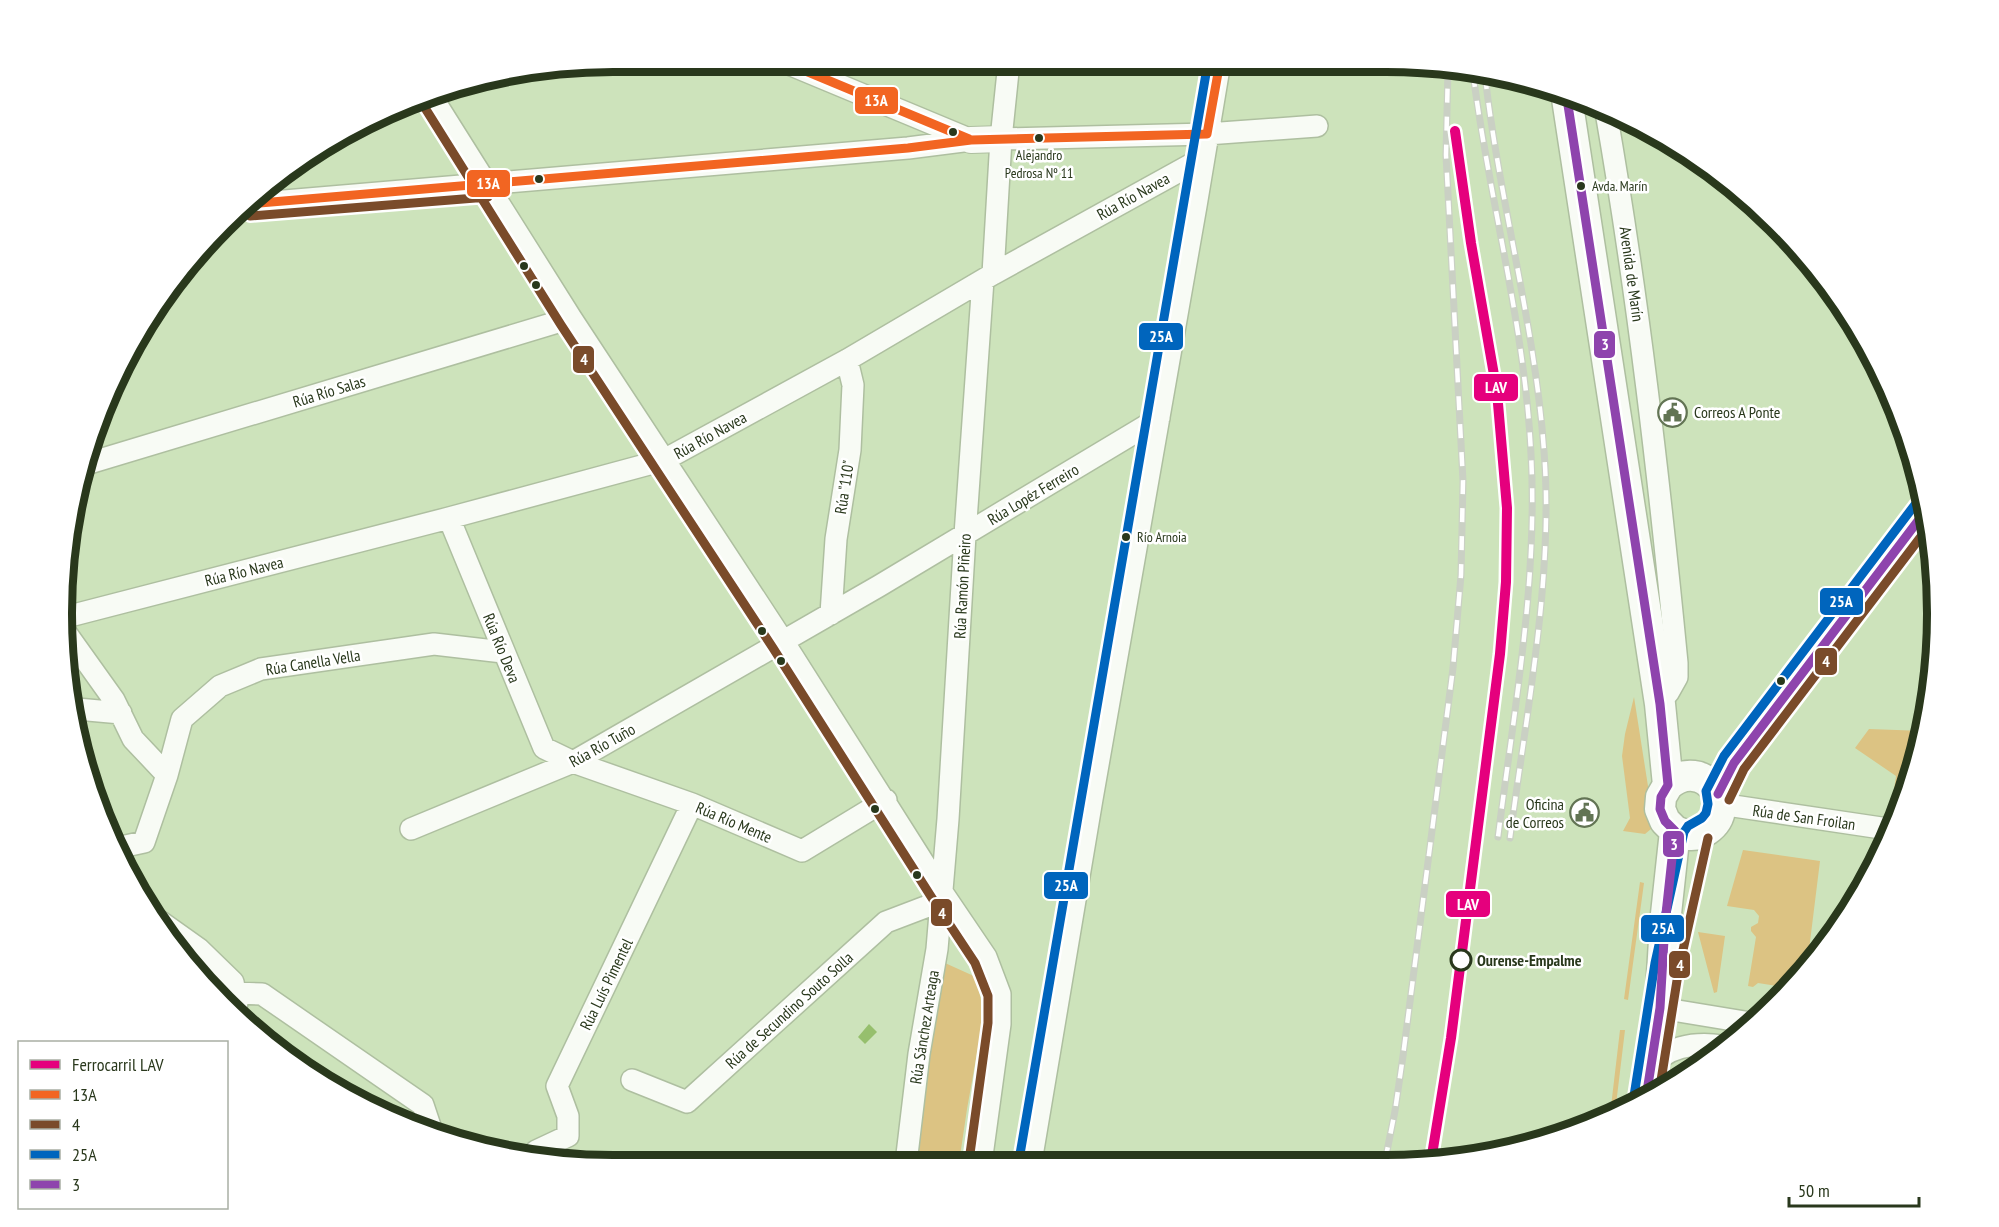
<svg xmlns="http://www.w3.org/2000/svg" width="1999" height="1227" font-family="'PT Sans Narrow',sans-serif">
<rect width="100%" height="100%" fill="#cde3bb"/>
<path fill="#dcc383" d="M1634,697L1653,818L1651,829L1645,834L1623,831L1630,818L1622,756L1625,734Z
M1869,729L1924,731L1894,827L1890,817L1896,776L1855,748Z
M1743,850L1820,861L1807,966L1789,988L1758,983L1753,987L1748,986L1756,937L1751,931V927L1758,923L1759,916L1754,910L1727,906Z
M1640,882L1644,883L1628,1000L1624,999Z
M1698,932L1725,936L1717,992L1714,993Z
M945,963L976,977L984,1014L967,1109L959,1163H911Z
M1620,1030H1625L1615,1113L1610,1115Z"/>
<path fill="#96bf6d" d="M869,1024L877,1032L865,1044L858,1037Z"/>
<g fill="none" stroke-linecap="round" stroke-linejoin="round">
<defs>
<path id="minor" d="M784,62L969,139
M430,94L571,318L783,641L942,892L986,957L1000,994V1024L981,1163
M1606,112C1638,295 1659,478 1677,663V677L1668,693L1659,696
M1001,139L1207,134L1317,126
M249,204L908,148L971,140
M993,274L1001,139L1009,62
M86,464L571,318
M449,518L544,748L573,762L692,804L802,851L886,800
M831,614L836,539L850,450L853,385L847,360
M62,618L449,518L664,460L847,360L993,274L1203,158
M64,630L114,700L133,739L167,775
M77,709L121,713
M1720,804L1888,829L1886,843
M411,829L573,762L879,586L1159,418
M121,847L144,842L167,775L182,719L220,686L261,669L434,644L503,652
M161,922L199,949L233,982L237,1003L235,1005
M235,993L262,994L423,1105L433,1135
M1660,1008L1751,1023
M1650,1071C1662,1046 1696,1042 1722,1046
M632,1080L687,1102L886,922L928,906L942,892
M536,1151L568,1136V1116L557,1086L692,804
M1031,1162L1092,799L1196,206L1220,62
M906,1163L919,1054L937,949L948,819L965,535L983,280"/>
<path id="tertiary" d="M971,140L1001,139
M1718,794L1734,763L1927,509"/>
<path id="secondary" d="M1566,92L1660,704L1668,785L1661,797L1660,809L1665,821L1675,831L1665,923L1660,1008
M1668,785C1703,755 1741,806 1707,830C1697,837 1686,836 1675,831
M1646,1098L1663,990"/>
</defs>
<use href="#minor" stroke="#aebfa0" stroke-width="24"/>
<use href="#tertiary" stroke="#aebfa0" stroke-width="28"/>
<use href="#secondary" stroke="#aebfa0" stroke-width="33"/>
<use href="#minor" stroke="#f8fbf5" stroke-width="21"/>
<use href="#tertiary" stroke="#f8fbf5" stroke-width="26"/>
<use href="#secondary" stroke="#f8fbf5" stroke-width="30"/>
<defs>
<path id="rail" d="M1473,73C1489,200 1525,325 1531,454C1538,582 1514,710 1498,837
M1485,75C1499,201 1535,324 1544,451C1554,577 1526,713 1510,838
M1385,1161L1395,1111L1403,1056L1453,668L1461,575L1463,481L1446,155L1448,68"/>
</defs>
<use href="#rail" stroke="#cad0c4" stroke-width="7"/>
<use href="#rail" stroke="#fff" stroke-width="4.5" stroke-dasharray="14" stroke-linecap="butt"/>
<defs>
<path id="bus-1" d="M784,62L969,139
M1207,134L1220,62
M249,204L908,148L971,140L1207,134"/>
<path id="bus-2" d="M420,100L561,325L773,648L932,898L975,963L988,996V1023L969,1161
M250,216L488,197
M1729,800L1744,769L1929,526
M1659,1093L1679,968L1708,838"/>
<path id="bus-3" d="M1634,1096L1655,963L1684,832L1688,826L1702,818L1706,813L1708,804L1706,791L1724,756L1917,502
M1019,1160L1208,62"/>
<path id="bus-4" d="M1566,92L1660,704L1668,785L1661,797L1660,809L1665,821L1675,831L1665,923L1660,1008L1646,1098
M1718,794L1734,763L1927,509"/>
</defs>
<use href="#bus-1" stroke="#fff" stroke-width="14"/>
<use href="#bus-2" stroke="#fff" stroke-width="14"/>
<use href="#bus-3" stroke="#fff" stroke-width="14"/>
<use href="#bus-4" stroke="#fff" stroke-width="14"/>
<use href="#bus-1" stroke="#f26522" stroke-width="9"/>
<use href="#bus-2" stroke="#7a4b2a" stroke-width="9"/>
<use href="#bus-3" stroke="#0065bd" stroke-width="9"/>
<use href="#bus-4" stroke="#8e44ad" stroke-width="9"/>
<defs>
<path id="rail-1" d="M1431,1161L1451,1038L1500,654L1506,582L1507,508L1497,392L1471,243L1455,131"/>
</defs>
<use href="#rail-1" stroke="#fff" stroke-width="15"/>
<use href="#rail-1" stroke="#e5007d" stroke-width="10"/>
</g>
<defs>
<symbol id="civic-ring" viewBox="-11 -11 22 22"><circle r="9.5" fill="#fff" stroke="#627454" stroke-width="1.5"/><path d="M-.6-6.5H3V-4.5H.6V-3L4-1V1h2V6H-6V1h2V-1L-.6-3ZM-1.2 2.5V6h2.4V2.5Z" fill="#627454"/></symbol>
</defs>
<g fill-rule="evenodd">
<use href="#civic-ring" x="1656" y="396" width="33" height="33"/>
<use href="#civic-ring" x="1568" y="796" width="33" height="33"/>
</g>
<g fill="#29381c" stroke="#fff" stroke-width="2">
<circle cx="953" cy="132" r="5"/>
<circle cx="1039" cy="138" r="5"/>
<circle cx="539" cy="179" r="5"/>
<circle cx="1581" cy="186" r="5"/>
<circle cx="524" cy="266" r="5"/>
<circle cx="536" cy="285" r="5"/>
<circle cx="1126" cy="537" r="5"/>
<circle cx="762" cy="631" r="5"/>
<circle cx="781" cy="661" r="5"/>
<circle cx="1781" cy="681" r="5"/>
<circle cx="875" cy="809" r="5"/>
<circle cx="917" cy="875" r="5"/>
</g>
<circle fill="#fff" stroke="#29381c" stroke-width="3" cx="1461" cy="960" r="10"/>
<g text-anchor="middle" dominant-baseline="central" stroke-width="5" stroke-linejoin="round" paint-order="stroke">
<g font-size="14" fill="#29381c" stroke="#fff" text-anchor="start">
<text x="1039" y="155" text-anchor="middle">Alejandro<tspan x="1039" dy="18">Pedrosa Nº 11</tspan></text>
<text x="1592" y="186">Avda. Marín</text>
<text x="1137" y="537">Río Arnoia</text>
</g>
<g font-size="16" fill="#29381c" stroke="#fff">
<text transform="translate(1133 196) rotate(-29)">Rúa Río Navea</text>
<text transform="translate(1632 274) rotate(82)">Avenida de Marín</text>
<text transform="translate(329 391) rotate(-17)">Rúa Río Salas</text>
<text transform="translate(710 435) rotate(-29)">Rúa Río Navea</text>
<text transform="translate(844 487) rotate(-81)">Rúa "110"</text>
<text transform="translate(1033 494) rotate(-31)">Rúa Lopéz Ferreiro</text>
<text transform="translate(244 571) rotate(-14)">Rúa Río Navea</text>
<text transform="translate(962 586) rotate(-87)">Rúa Ramón Piñeiro</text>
<text transform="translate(502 648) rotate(68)">Rúa Río Deva</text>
<text transform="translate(313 662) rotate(-9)">Rúa Canella Vella</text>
<text transform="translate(602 745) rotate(-29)">Rúa Río Tuño</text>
<text transform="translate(1804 817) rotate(8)">Rúa de San Froilan</text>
<text transform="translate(734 822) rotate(23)">Rúa Río Mente</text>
<text transform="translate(606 984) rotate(-64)">Rúa Luís Pimentel</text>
<text transform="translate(789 1010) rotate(-42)">Rúa de Secundino Souto Solla</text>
<text transform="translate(924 1027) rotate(-81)">Rúa Sánchez Arteaga</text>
</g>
<g font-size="16" fill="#29381c" stroke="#fff" text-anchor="start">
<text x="1694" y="412">Correos A Ponte</text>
<text x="1564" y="804" text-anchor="end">Oficina<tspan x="1564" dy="18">de Correos</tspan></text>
</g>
<g font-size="16" font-weight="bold" fill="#29381c" stroke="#fff" text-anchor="start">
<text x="1477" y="960">Ourense-Empalme</text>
</g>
</g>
<path d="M0 0H1999V1227H0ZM613 72H1386A541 541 0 0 1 1927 613V614A541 541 0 0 1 1386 1155H613A541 541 0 0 1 72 614V613A541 541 0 0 1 613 72Z" fill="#fff" fill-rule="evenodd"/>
<path fill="none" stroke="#29381c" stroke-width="8" d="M613 72H1386A541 541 0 0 1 1927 613V614A541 541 0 0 1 1386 1155H613A541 541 0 0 1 72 614V613A541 541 0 0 1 613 72Z"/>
<g stroke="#fff" stroke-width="2">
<rect x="854" y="86" width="45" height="29" rx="6" fill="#f26522"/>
<rect x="466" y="169" width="45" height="29" rx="6" fill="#f26522"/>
<rect x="1138" y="322" width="46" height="29" rx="6" fill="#0065bd"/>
<rect x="1593" y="330" width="23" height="29" rx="6" fill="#8e44ad"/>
<rect x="572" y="345" width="23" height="29" rx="6" fill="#7a4b2a"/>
<rect x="1473" y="373" width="46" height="29" rx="6" fill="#e5007d"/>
<rect x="1819" y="587" width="45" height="29" rx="6" fill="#0065bd"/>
<rect x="1814" y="647" width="24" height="29" rx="6" fill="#7a4b2a"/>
<rect x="1662" y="830" width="23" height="28" rx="6" fill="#8e44ad"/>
<rect x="1043" y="871" width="46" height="29" rx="6" fill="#0065bd"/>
<rect x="1445" y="890" width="46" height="28" rx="6" fill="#e5007d"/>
<rect x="930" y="898" width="23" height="29" rx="6" fill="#7a4b2a"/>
<rect x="1640" y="914" width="45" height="29" rx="6" fill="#0065bd"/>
<rect x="1668" y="950" width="23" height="29" rx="6" fill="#7a4b2a"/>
</g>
<g font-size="16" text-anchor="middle" font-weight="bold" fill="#fff">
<text x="876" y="106">13A</text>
<text x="488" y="189">13A</text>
<text x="1161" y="342">25A</text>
<text x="1605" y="350">3</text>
<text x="584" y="365">4</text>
<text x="1496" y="393">LAV</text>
<text x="1841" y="607">25A</text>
<text x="1826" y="667">4</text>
<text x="1674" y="850">3</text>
<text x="1066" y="891">25A</text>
<text x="1468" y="910">LAV</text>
<text x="942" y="919">4</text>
<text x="1663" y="934">25A</text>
<text x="1680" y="971">4</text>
</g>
<rect x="18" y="1041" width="210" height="168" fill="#ffffff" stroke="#a9afa4" stroke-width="1.5"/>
<rect x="30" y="1060" width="30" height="9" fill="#e5007d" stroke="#a9afa4" stroke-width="1.5"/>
<text x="72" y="1071" font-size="18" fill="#29381c">Ferrocarril LAV</text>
<rect x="30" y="1090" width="30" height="9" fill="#f26522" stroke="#a9afa4" stroke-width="1.5"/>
<text x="72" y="1101" font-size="18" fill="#29381c">13A</text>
<rect x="30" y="1120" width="30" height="9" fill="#7a4b2a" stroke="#a9afa4" stroke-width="1.5"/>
<text x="72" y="1131" font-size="18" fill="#29381c">4</text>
<rect x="30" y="1150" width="30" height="9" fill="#0065bd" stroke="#a9afa4" stroke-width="1.5"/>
<text x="72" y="1161" font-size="18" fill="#29381c">25A</text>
<rect x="30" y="1180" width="30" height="9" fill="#8e44ad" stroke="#a9afa4" stroke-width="1.5"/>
<text x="72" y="1191" font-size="18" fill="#29381c">3</text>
<path d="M1789 1197v9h130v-9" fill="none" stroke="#29381c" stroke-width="3"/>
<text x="1798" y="1197" font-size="18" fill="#29381c" stroke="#ffffff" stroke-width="4.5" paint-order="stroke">50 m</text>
</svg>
